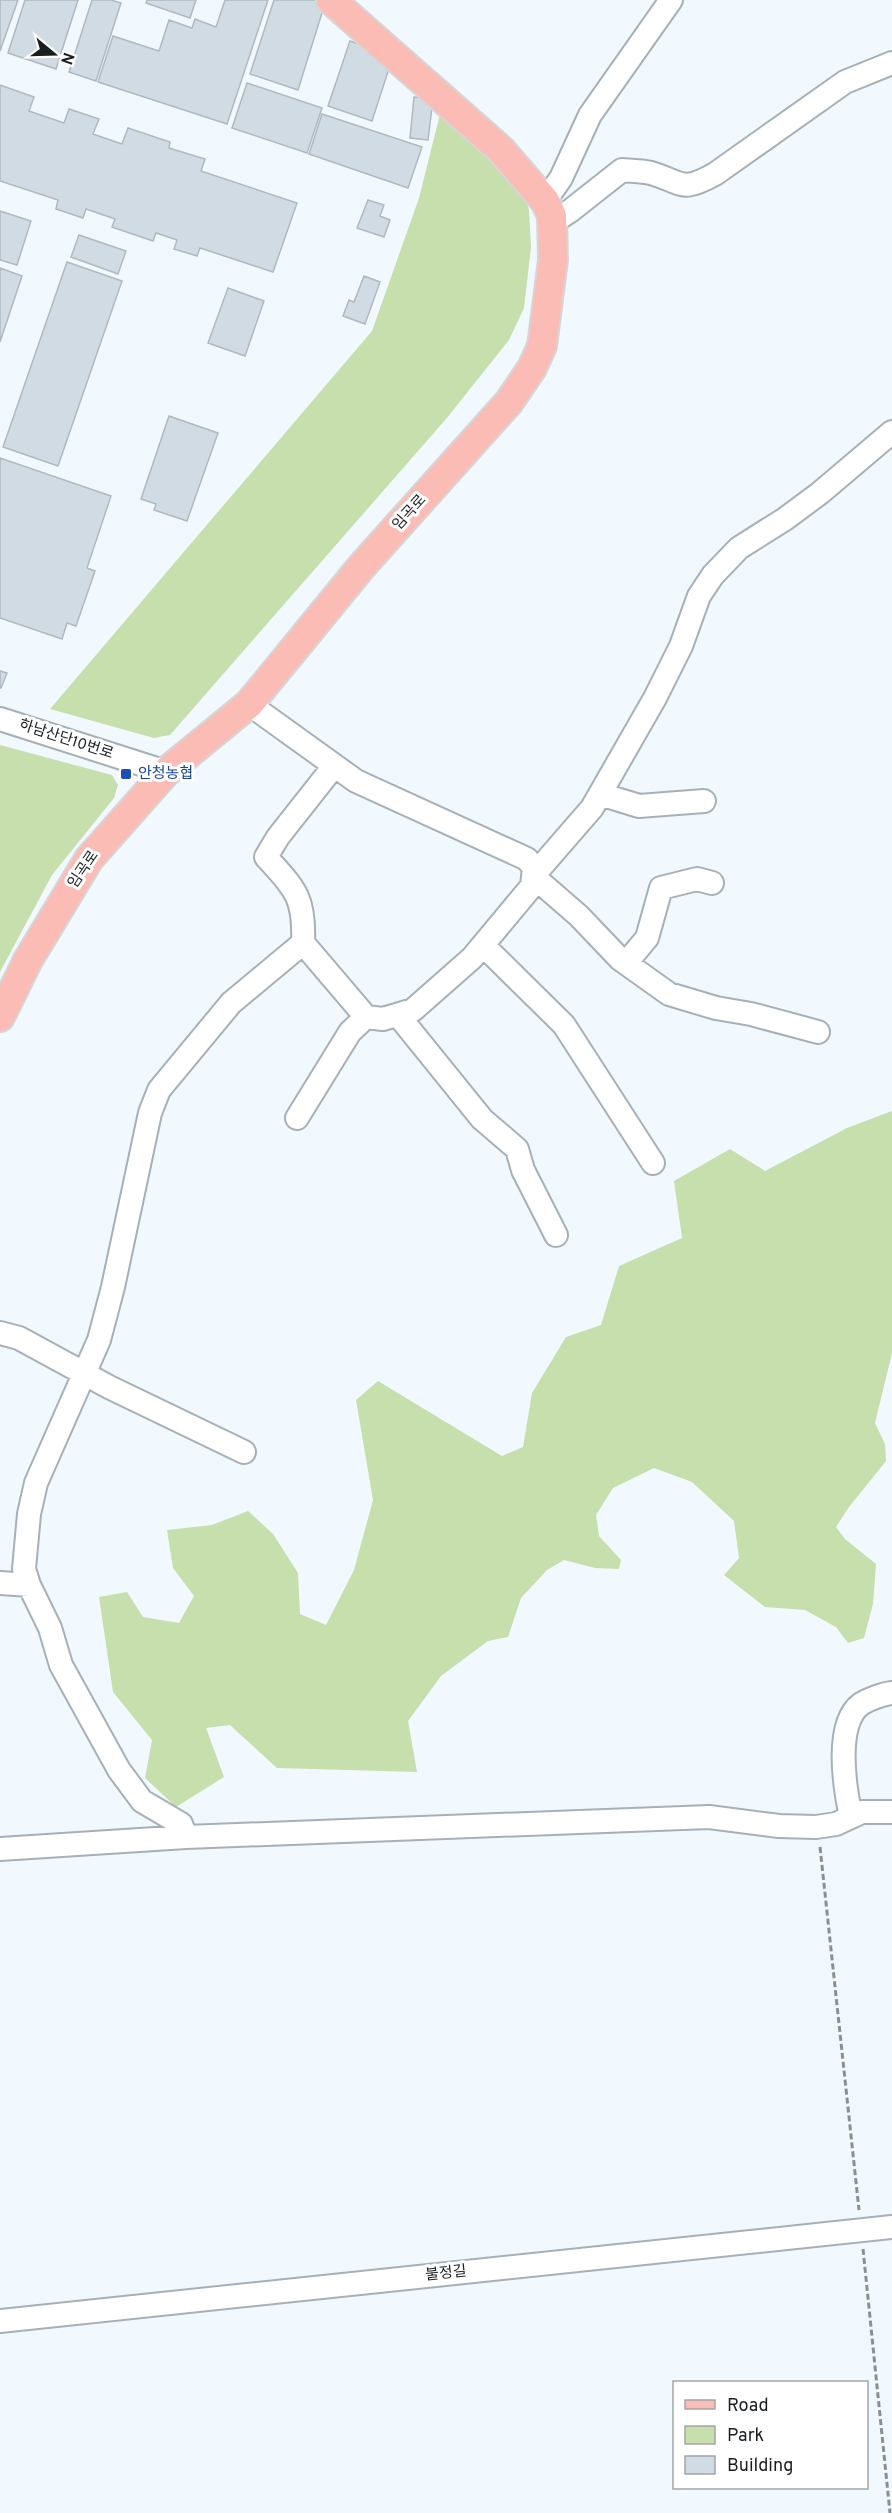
<svg xmlns="http://www.w3.org/2000/svg" width="892" height="2513" font-family="Overpass,'Noto Sans KR',sans-serif">
<rect width="100%" height="100%" fill="#f2f9fe"/>
<path fill="#c7dead" d="M445,94L520,178L529,210L531,247L524,308L509,340L446,419L170,735L154,738L50,709L372,331L419,198Z
M0,745L112,775L118,785L114,798L52,875L0,972Z
M892,1111V1353L875,1423L885,1444L886,1461L849,1507L836,1527L845,1539L876,1564L873,1604L864,1638L848,1643L836,1627L805,1610L765,1607L724,1575L739,1558L734,1521L692,1482L654,1468L613,1488L596,1515L599,1536L621,1560L619,1569L595,1568L564,1560L547,1570L521,1598L508,1637L488,1641L441,1676L408,1721L417,1772L277,1768L230,1725L206,1728L224,1777L176,1807L145,1778L152,1740L113,1692L99,1597L127,1592L143,1617L179,1623L194,1596L173,1568L167,1530L212,1525L248,1511L273,1534L298,1573L300,1614L326,1625L354,1570L373,1500L356,1400L378,1381L502,1456L523,1447L532,1393L566,1337L601,1325L619,1266L682,1238L674,1181L730,1149L765,1171L847,1128Z"/>
<path fill="#d1dbe3" stroke="#afb9c1" stroke-width="1.5" d="M0,0H18L0,51Z
M25,0H78L56,69L8,53Z
M92,0H111L121,3L96,81L69,72Z
M147,0H196L190,18L146,3Z
M225,0H268L227,124L98,82L113,36L159,51L169,20L192,28L195,19L216,27Z
M274,0H326L298,90L250,74Z
M350,41L393,56L372,121L328,106Z
M247,83L322,108L307,153L232,128Z
M0,85L34,97L29,111L64,123L69,109L99,119L93,134L122,144L128,128L170,142L169,148L205,159L201,171L297,203L273,272L200,248L197,256L174,249L177,240L156,233L153,241L112,227L115,219L86,209L83,218L56,209L58,200L0,181Z
M414,97L433,99L428,140L410,138Z
M322,114L422,147L408,188L309,154Z
M368,200L384,205L380,216L390,220L384,237L357,228Z
M0,211L31,221L17,265L0,260Z
M79,235L126,251L118,274L71,257Z
M67,262L122,281L58,466L3,447Z
M0,268L22,276L0,342Z
M364,276L380,282L365,324L343,316L349,300L354,302Z
M228,288L264,301L245,356L208,343Z
M169,416L218,433L187,521L154,510L156,504L141,499Z
M0,458L111,496L87,568L95,571L76,626L67,623L62,639L0,618Z
M0,671L7,673L1,688H0Z"/>
<g fill="none" stroke-linecap="round" stroke-linejoin="round">
<defs>
<path id="minor" d="M545,201L561,178L590,115L671,0
M553,222L570,211L622,170C631,171 642,171 651,173C684,183 681,193 715,174L845,82L892,63
M249,704L356,781L527,859L534,868L532,886L472,958L413,1010L383,1019L366,1017L350,1032L297,1118
M0,719L166,772
M600,794L639,806L704,801
M303,943L366,1017
M483,945L564,1025L653,1163
M626,963L647,938L661,888L697,879L712,883
M398,1015L482,1119L517,1149L523,1170L556,1235
M818,1032L751,1014L716,1008L669,994L620,959L579,916L533,876L592,808L655,698L681,646L699,596L713,575L739,548L785,519L820,493L892,432
M0,1333L19,1338L109,1387L244,1452
M0,1583L29,1585
M851,1817C845,1789 834,1724 861,1704C869,1699 883,1694 892,1693
M186,1837L181,1824L142,1801L119,1770L61,1665L50,1628L29,1585L24,1569L29,1514L36,1483L99,1340L113,1287L150,1113L159,1090L231,1003L303,943C305,897 295,889 266,857L278,837L334,766
M0,1849L186,1837L709,1817L779,1826L816,1827L836,1824L862,1812H892
M0,2321L892,2227"/>
<path id="major" d="M0,1017L28,960L89,859L166,772L249,704L362,566L509,402L532,368L542,346L553,260L552,216L545,201L501,150L331,0"/>
</defs>
<use href="#minor" stroke="#a6b0b8" stroke-width="26"/>
<use href="#major" stroke="#d6d6d7" stroke-width="32"/>
<path stroke="#8a8f93" stroke-width="3" stroke-dasharray="6 3" stroke-linecap="butt" d="M820,1847L859,2210
M863,2249L890,2513"/>
<use href="#minor" stroke="#fff" stroke-width="22"/>
<use href="#major" stroke="#fbbcb6" stroke-width="28"/>
</g>
<rect fill="#1a4fb4" stroke="#fff" stroke-width="2" x="120" y="768" width="12" height="12" rx="3"/>
<g text-anchor="middle" dominant-baseline="central" stroke-width="6" stroke-linejoin="round" paint-order="stroke">
<g font-size="15" fill="#1a1e21" stroke="#fff">
<text transform="translate(410 513) rotate(-48)">임곡로</text>
<text transform="translate(66 740) rotate(18)">하남산단10번로</text>
<text transform="translate(84 870) rotate(-56)">임곡로</text>
<text transform="translate(446 2274) rotate(-6)">불정길</text>
</g>
<g font-size="15" fill="#164399" stroke="#fff" text-anchor="start">
<text x="138" y="774">안청농협</text>
</g>
</g>
<rect x="673" y="2381" width="195" height="108" fill="#ffffff" stroke="#a3a5a6" stroke-width="1.5"/>
<rect x="685" y="2400" width="30" height="9" fill="#fbbcb6" stroke="#a3a5a6" stroke-width="1.5"/>
<text x="727" y="2411" font-size="18" fill="#1a1e21">Road</text>
<rect x="685" y="2426" width="30" height="18" fill="#c7dead" stroke="#a3a5a6" stroke-width="1.5"/>
<text x="727" y="2441" font-size="18" fill="#1a1e21">Park</text>
<rect x="685" y="2456" width="30" height="18" fill="#d1dbe3" stroke="#a3a5a6" stroke-width="1.5"/>
<text x="727" y="2471" font-size="18" fill="#1a1e21">Building</text>
<g transform="translate(54 54) rotate(109)" stroke="#ffffff" stroke-width="4.5" paint-order="stroke">
<path d="M0-4.5L10 22L0 15L-10 22Z" fill="#1a1e21"/>
<text y="-9" font-size="16" font-weight="bold" text-anchor="middle" fill="#1a1e21">N</text>
</g>
</svg>
